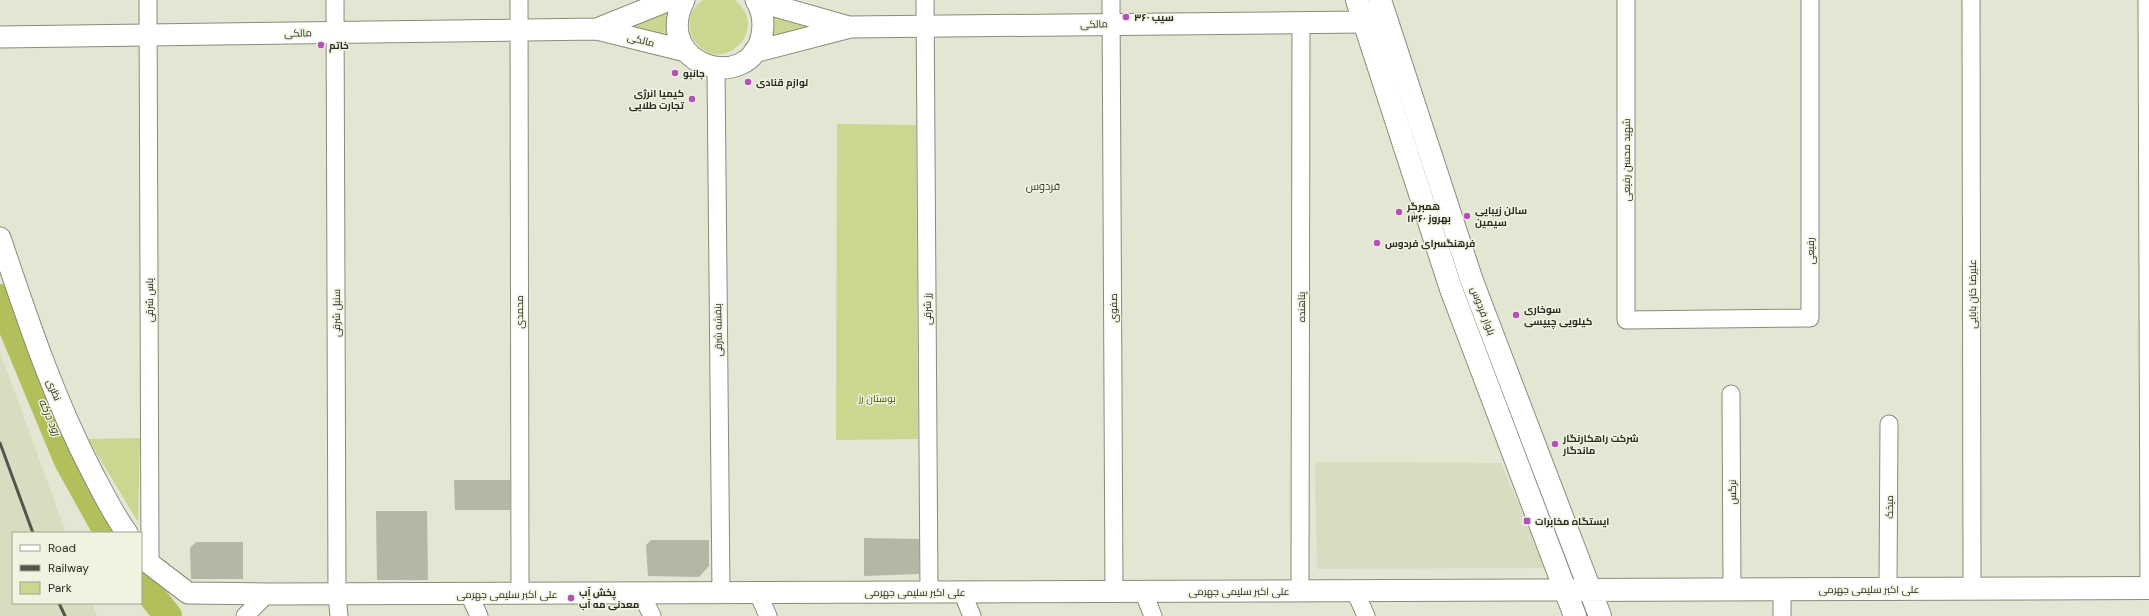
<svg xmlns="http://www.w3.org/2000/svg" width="2149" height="616" font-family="'DM Sans',Cairo,sans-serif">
<rect width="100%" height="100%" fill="#e2e6d2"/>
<path fill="#d8ddc2" d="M0,352L66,533H13V603H92L97,616H0Z
M1315,462L1501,463L1546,568L1317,569Z"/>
<path fill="#cbd690" d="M703,0H735C771,30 723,74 698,45C693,40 690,34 690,26C689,15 694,6 703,0Z
M667,10L668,39L616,27Z
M771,13L821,26L772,36Z
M837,124L916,125L918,439L836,440Z
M140,438L138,522L88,439Z"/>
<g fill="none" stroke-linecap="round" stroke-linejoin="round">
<path stroke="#b2bf5a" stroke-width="28" d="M0,298L68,461L108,533
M141,582L168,616"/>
</g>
<path fill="#b4b7a5" d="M454,480H510V510H455Z
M376,511H427L428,580H377Z
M864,538L919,539V574L864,576Z
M651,540H709V566L699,577L648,576L646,545Z
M196,542H243V579H191L190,548Z"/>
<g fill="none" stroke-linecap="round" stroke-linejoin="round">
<defs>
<path id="minor" d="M148,0L150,564
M335,0L337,594L339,616
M519,0L520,593
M925,0L929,592
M1111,0L1114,592
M1626,0V320L1810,318V0
M1971,0L1972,589
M2147,0L2149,588
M716,68L721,593
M1731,394L1732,590
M1888,589L1889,424
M1143,591L1153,616
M1300,591L1301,22
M1355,591L1366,616
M962,592L972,616
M641,593L652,616
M758,593L768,616
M469,594L479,616
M245,616L267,594
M1782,616V590"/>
<path id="tertiary" d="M684,0C651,66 750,95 762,35C764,23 763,11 756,0
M757,1L849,27
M597,29L669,0
M0,37L597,29L686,51
M754,52L850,27L1363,22L1380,20
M0,238C27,318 53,397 92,472C103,493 113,514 127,533
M141,552L150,564L188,593L267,594L1564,590"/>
<path id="secondary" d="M1357,0L1451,289L1575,616
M1380,0L1472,281L1600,616
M1576,590L2149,588"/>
</defs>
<use href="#minor" stroke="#898c7a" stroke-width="19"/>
<use href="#tertiary" stroke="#898c7a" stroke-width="23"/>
<use href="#secondary" stroke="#898c7a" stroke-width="24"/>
<use href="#minor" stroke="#fff" stroke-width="17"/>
<use href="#tertiary" stroke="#fff" stroke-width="21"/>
<use href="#secondary" stroke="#fff" stroke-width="22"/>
<path stroke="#54564b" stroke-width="3" d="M0,443L33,533
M59,603L65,616"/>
</g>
<g fill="#b351b8" stroke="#eff3e0" stroke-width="1.5">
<circle cx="1126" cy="17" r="4"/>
<circle cx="321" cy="45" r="4"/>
<circle cx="675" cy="73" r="4"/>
<circle cx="748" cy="82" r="4"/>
<circle cx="692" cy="99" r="4"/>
<circle cx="1399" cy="212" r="4"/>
<circle cx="1467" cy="216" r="4"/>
<circle cx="1377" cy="243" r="4"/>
<circle cx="1516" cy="315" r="4"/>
<circle cx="1555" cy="444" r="4"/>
<rect x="1523" y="517" width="8" height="8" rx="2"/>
<circle cx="571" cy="598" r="4"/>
</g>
<g text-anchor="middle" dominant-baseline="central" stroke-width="3" stroke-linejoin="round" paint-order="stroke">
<g font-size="10" font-weight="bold" fill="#2b2d25" stroke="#eff3e0" text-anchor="start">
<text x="1134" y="17">سیب ۳۶۰</text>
<text x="329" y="45">خاتم</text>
<text x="683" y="73">جانبو</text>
<text x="756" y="82">لوازم قنادی</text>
<text x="684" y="93" text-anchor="end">کیمیا انرژی<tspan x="684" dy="12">تجارت طلایی</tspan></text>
<text x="1407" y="206">همبرگر<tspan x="1407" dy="12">بهروز ۱۳۶۰</tspan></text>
<text x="1475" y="210">سالن زیبایی<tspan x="1475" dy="12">سیمین</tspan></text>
<text x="1385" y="243">فرهنگسرای فردوس</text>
<text x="1524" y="309">سوخاری<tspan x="1524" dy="12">كيلويی چيپسی</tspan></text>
<text x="1563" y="438">شرکت راهکارنگار<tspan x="1563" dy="12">ماندگار</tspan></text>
<text x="1535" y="521">ایستگاه مخابرات</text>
<text x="579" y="592">پخش آب<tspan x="579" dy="12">معدنی مه آب</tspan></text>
</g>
<g font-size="10" fill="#2b2d25" stroke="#eff3e0">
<text transform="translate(1094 24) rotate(-1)">مالکی</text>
<text transform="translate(298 33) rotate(-1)">مالکی</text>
<text transform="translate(641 40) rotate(14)">مالکی</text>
<text transform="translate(1626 160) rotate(-90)">شهید محسن رفیعی</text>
<text transform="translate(1810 251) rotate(-90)">رفیعی</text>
<text transform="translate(1972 294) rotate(-90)">علیرضا خان بابایی</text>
<text transform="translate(149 300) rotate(-90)">یاس شرقی</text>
<text transform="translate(1301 307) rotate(-90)">پناهنده</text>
<text transform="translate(1113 308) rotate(-90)">صفوی</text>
<text transform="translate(927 309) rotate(-90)">رز شرقی</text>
<text transform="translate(1483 311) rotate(69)">بلوار فردوس</text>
<text transform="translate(519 312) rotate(-90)">محمدی</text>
<text transform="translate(336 313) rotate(-90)">سنبل شرقی</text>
<text transform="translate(718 330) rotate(-91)">بنفشه شرقی</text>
<text transform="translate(54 390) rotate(67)">نظری</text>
<text transform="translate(1732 492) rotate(-90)">نرگس</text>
<text transform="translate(1889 507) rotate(-90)">میخک</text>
<text x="1869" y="589">علی اکبر سلیمی جهرمی</text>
<text x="1239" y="591">علی اکبر سلیمی جهرمی</text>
<text x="915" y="592">علی اکبر سلیمی جهرمی</text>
<text x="507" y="594">علی اکبر سلیمی جهرمی</text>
</g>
<g font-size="10" fill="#4b5202" stroke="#eff3e0">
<text x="877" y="398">بوستان رز</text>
</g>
<g font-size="11" fill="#343627" stroke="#eff3e0">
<text x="1043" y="186">فردوس</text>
</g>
<g font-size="11" font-style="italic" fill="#34390e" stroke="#eff3e0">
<text transform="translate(50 417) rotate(67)">رود درکه</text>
</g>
</g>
<rect x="12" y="532" width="130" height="72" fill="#eff3e0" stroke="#a1a495"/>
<rect x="20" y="545" width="20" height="6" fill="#ffffff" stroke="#a1a495"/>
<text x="48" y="552" font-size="12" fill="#2b2d25">Road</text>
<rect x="20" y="565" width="20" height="6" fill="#54564b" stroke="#a1a495"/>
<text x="48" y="572" font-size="12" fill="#2b2d25">Railway</text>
<rect x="20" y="582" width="20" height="12" fill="#cbd690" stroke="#a1a495"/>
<text x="48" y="592" font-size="12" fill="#2b2d25">Park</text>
</svg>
